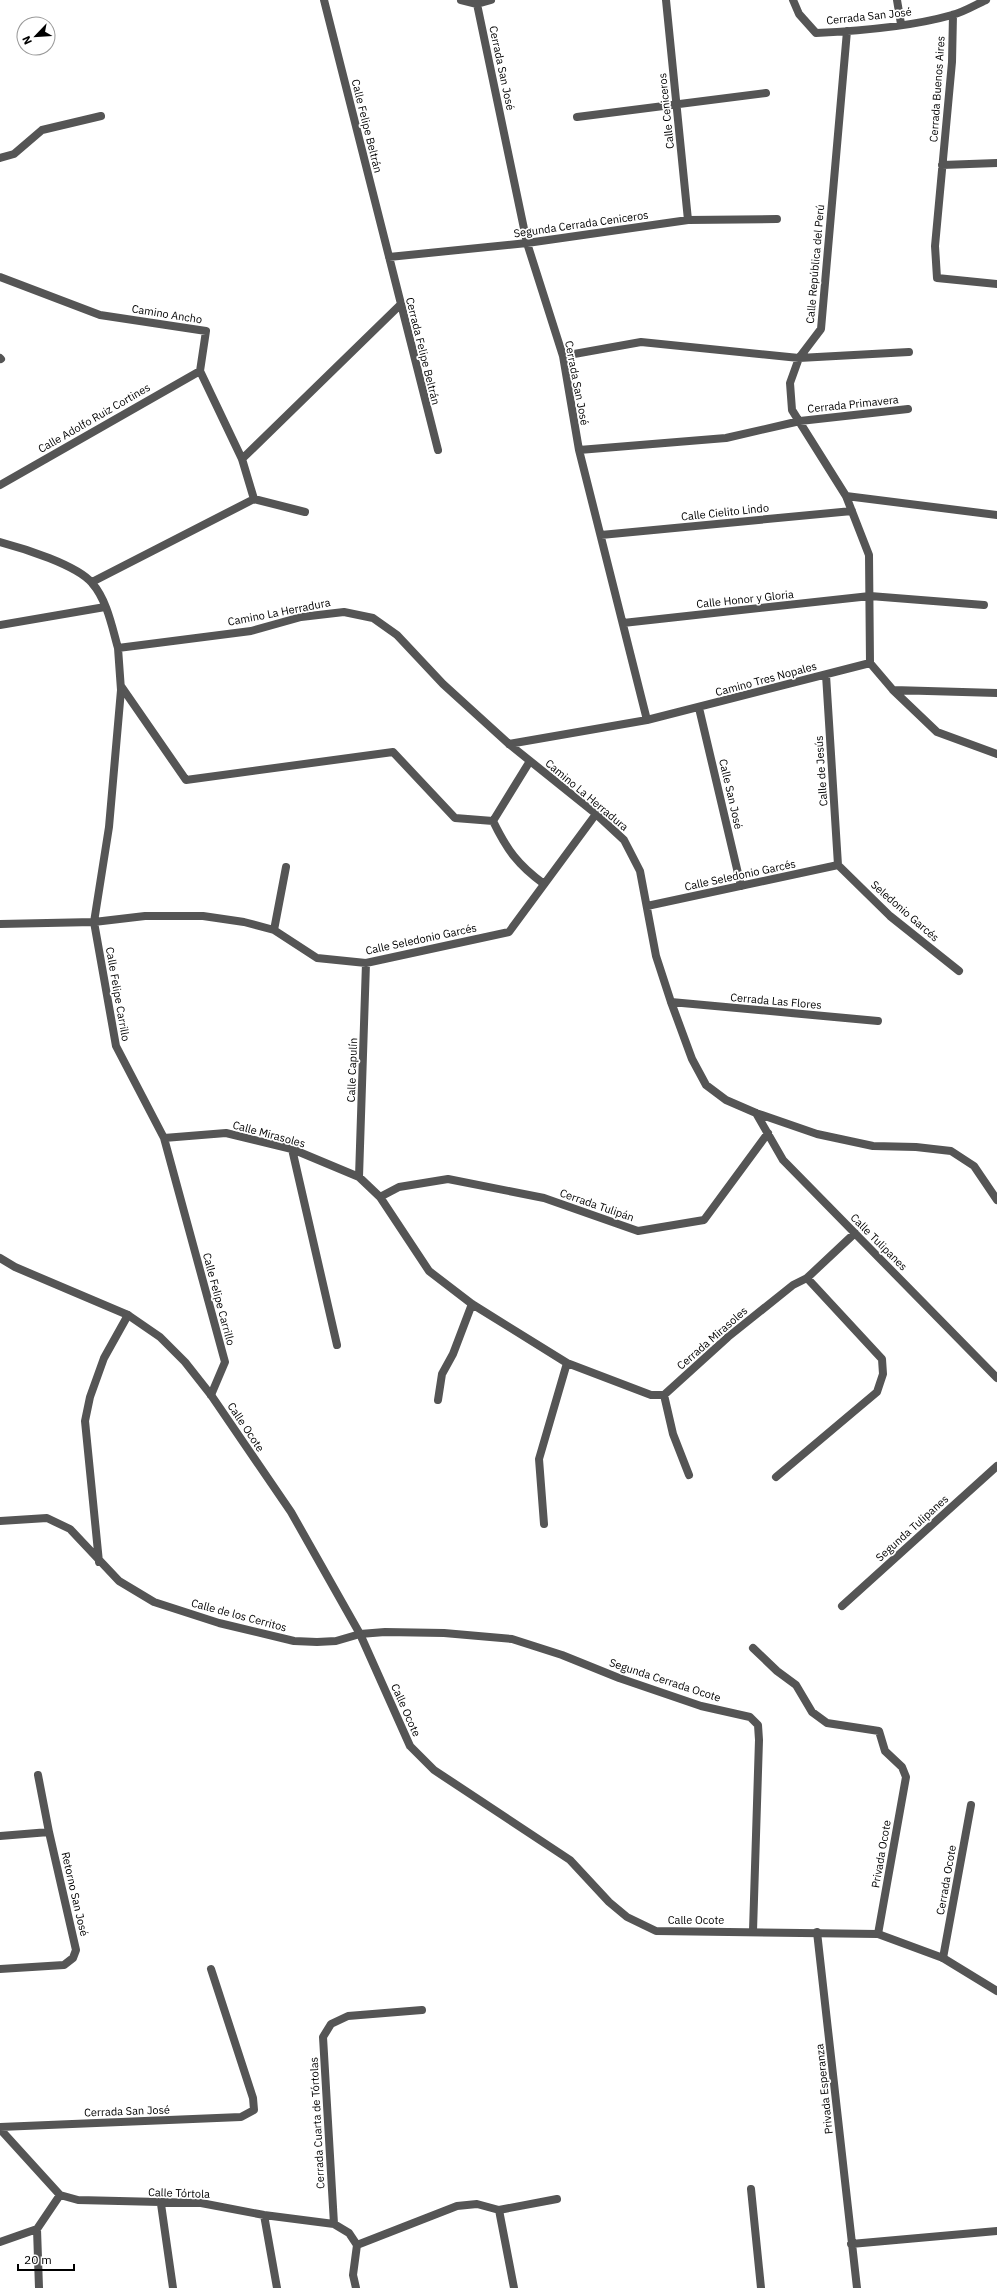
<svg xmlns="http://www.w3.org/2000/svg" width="997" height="2288" font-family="'IBM Plex Sans',sans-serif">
<rect width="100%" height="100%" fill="#fff"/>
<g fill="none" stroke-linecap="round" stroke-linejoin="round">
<path stroke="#555" stroke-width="8" d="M324,0L438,450
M461,0L477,4L491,0
M666,0L688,220
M793,0L799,14L816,33C859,31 910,27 952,15C964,12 975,5 986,0
M897,0L901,24
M477,4L527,243L563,356L579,450L647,720
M953,15L952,62L935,246L937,278L997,284
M847,31L821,329L799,358L790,383L792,410L846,496L869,555L870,663
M577,117L766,93
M0,158L14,154L42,130L101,116
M942,165L997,163
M389,257L527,243L688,220L777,219
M0,277L100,315L206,331L200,371L242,459L254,499
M563,356L641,342L799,358L909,352
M0,358L1,359
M579,450L726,438L800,421L908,409
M242,459L400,305
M0,485L200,371
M846,496L997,515
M601,535L852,511
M0,542C23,548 77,565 92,583C107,600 112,627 118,648L251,631L301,617L344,612L373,618L397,635L443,684L509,744L596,814L624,840L640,871L656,956L671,1002L692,1059L706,1085L726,1100L756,1113L817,1134L873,1146L916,1147L951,1151L974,1166L997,1200
M92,582L254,499L305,512
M623,623L870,596L984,605
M0,625L105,607
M118,648L121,690L109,827L94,922L116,1046L164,1138L225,1362L211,1395
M826,675L838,865
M121,686L186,780L393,752L455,818L493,821
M893,690L997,693
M699,708L741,886
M509,744L647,720L870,663L893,690L937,732L997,754
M530,761L493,821C507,850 518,865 544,884
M838,865L890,916L959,971
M647,906L838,865
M0,924L94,922L145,916H203L244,922L274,930L317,958L366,963L509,932L596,814
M274,930L286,867
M671,1002L878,1021
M756,1113L783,1160L997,1378
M164,1138L226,1133L292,1149L359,1177L380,1197L429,1271L472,1304L567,1363L651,1395H664L728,1337L793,1285L807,1278L855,1233
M292,1149L337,1345
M359,1177L366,963
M380,1197L399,1187L448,1179L544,1198L638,1231L704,1220L768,1133
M664,1395L673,1434L689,1475
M438,1400L442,1374L453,1354L472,1304
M776,1477L877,1392L883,1374L882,1359L807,1278
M0,1521L47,1518L70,1529L119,1581L154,1602L219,1623L294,1641L317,1642L336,1641L360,1634L385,1632L444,1633L512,1639L562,1655L619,1678L701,1706L750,1717L758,1725L759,1740L753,1931
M544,1524L539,1459L567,1363
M99,1562L85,1421L90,1397L104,1358L128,1315
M842,1606L997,1466
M753,1648L777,1671L796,1685L812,1712L827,1723L879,1731L885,1751L902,1767L906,1777L878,1934
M38,1775L49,1832
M0,1836L49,1832L76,1950L73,1958L64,1965L0,1969
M817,1932L857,2288
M943,1958L971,1805
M0,2127L241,2117L254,2110L253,2098L211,1969
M0,2129L60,2195L78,2200L201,2203L264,2215L334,2224L349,2233L357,2245L353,2275L356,2288
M751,2189L761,2288
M161,2204L173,2288
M499,2210L514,2288
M264,2215L277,2288
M334,2224L323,2037L331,2024L348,2016L422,2010
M37,2229L39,2288
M0,2242L37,2229L60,2195
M851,2244L997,2231
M357,2245L457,2206L477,2204L499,2210L557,2199"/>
<path stroke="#555" stroke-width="8" d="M0,1258L15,1267L128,1315L160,1337L185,1362L211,1395L291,1512L360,1634L410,1746L434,1770L570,1860L609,1902L627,1917L656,1931L878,1934L943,1958L997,1991"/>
</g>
<g text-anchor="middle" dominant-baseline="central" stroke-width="3.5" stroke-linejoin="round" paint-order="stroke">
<g font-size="11" fill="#000" stroke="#fff">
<text transform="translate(869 16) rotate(-6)">Cerrada San José</text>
<text transform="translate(502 68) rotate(78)">Cerrada San José</text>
<text transform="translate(937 89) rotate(-86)">Cerrada Buenos Aires</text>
<text transform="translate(666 111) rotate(-96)">Calle Ceniceros</text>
<text transform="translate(367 126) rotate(76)">Calle Felipe Beltrán</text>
<text transform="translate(581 224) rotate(-8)">Segunda Cerrada Ceniceros</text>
<text transform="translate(815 264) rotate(-85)">Calle República del Perú</text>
<text transform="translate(167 314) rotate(9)">Camino Ancho</text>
<text transform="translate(423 351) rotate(76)">Cerrada Felipe Beltrán</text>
<text transform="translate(577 383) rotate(79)">Cerrada San José</text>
<text transform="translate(853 404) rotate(-6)">Cerrada Primavera</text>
<text transform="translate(94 418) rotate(-30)">Calle Adolfo Ruiz Cortines</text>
<text transform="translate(725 512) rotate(-6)">Calle Cielito Lindo</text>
<text transform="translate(745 599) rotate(-6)">Calle Honor y Gloria</text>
<text transform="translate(279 612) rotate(-11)">Camino La Herradura</text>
<text transform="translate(766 679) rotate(-15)">Camino Tres Nopales</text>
<text transform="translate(821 771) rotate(-94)">Calle de Jesús</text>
<text transform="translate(731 794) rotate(77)">Calle San José</text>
<text transform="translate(587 795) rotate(40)">Camino La Herradura</text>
<text transform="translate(740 875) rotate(-12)">Calle Seledonio Garcés</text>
<text transform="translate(905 911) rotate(41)">Seledonio Garcés</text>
<text transform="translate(421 939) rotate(-12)">Calle Seledonio Garcés</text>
<text transform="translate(118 994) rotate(80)">Calle Felipe Carrillo</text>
<text transform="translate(776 1001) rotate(5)">Cerrada Las Flores</text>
<text transform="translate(352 1070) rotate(-88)">Calle Capulín</text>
<text transform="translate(269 1134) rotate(15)">Calle Mirasoles</text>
<text transform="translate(597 1205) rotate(19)">Cerrada Tulipán</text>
<text transform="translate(879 1242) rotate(45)">Calle Tulipanes</text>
<text transform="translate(219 1299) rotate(75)">Calle Felipe Carrillo</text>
<text transform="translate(712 1338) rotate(-41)">Cerrada Mirasoles</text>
<text transform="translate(246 1427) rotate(56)">Calle Ocote</text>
<text transform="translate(912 1528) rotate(-42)">Segunda Tulipanes</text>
<text transform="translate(239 1615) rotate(15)">Calle de los Cerritos</text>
<text transform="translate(665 1680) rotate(18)">Segunda Cerrada Ocote</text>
<text transform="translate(406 1710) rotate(66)">Calle Ocote</text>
<text transform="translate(881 1854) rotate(-80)">Privada Ocote</text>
<text transform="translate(946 1880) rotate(-80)">Cerrada Ocote</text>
<text transform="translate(75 1894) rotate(77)">Retorno San José</text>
<text x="696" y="1920">Calle Ocote</text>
<text transform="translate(824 2089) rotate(-96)">Privada Esperanza</text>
<text transform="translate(127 2111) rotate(-2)">Cerrada San José</text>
<text transform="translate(317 2123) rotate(-93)">Cerrada Cuarta de Tórtolas</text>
<text transform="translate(179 2193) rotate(2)">Calle Tórtola</text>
</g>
</g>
<g transform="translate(36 36) rotate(245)"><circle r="19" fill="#ffffff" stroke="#999999"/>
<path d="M0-3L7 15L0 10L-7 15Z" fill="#000000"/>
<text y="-6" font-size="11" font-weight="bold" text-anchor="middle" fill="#000000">N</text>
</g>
<path d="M18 2264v6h56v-6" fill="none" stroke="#000000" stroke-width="2"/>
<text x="24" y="2264" font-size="12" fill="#000000" stroke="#ffffff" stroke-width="3" paint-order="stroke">20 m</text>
</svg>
